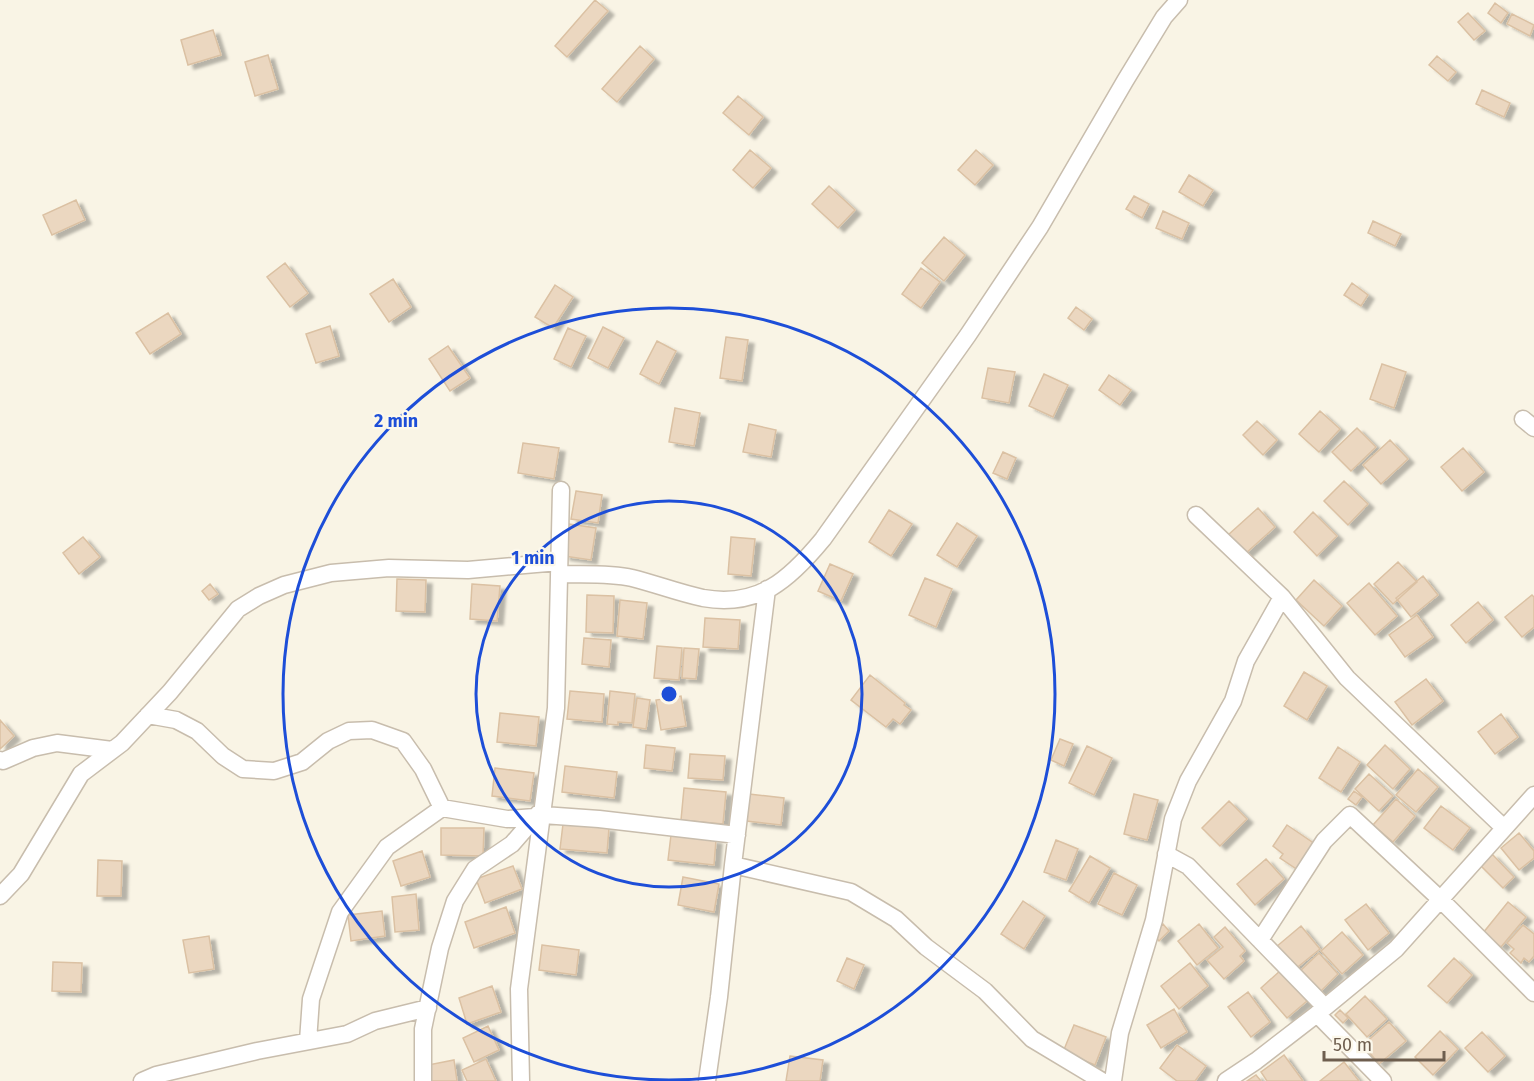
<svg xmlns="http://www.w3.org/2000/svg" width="1534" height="1081" font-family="'Fira Sans',sans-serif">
<defs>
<filter id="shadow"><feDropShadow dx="6" dy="4" stdDeviation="1.5" flood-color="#0004"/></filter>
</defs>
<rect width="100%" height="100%" fill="#f9f4e5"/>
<path fill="#ebd7c0" stroke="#dbc1a3" stroke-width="1.5" filter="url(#shadow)" d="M595,0L608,11L567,57L555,46Z
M1495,3L1508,13L1501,23L1488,13Z
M1468,13L1485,31L1474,40L1458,22Z
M1512,14L1534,25L1530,36L1507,24Z
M213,30L221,55L188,65L181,40Z
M640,46L654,59L617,102L602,89Z
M268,55L278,89L255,96L245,62Z
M1437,56L1456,72L1448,81L1429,65Z
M1482,90L1510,103L1504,117L1476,104Z
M738,96L763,117L749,135L723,113Z
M750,150L771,168L753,188L733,170Z
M976,150L993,165L975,185L958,170Z
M1189,175L1213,190L1203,206L1179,192Z
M829,186L855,210L838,228L812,204Z
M1134,196L1149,204L1142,218L1126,209Z
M76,200L85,220L52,235L43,215Z
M1163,211L1189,223L1182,239L1156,228Z
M1373,221L1401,234L1395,246L1368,233Z
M944,237L965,255L944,281L922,263Z
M285,263L308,293L290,307L267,277Z
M921,268L940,282L921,308L902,294Z
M393,279L411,307L389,322L370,294Z
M1352,283L1368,295L1361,306L1344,295Z
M555,285L573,297L553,328L535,317Z
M1076,307L1092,319L1084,330L1068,318Z
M168,313L181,334L150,354L136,333Z
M330,326L339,356L316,363L306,334Z
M603,327L624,338L608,368L588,358Z
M568,328L586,336L571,367L554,359Z
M726,337L748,340L742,381L720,378Z
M657,341L676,351L659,384L640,374Z
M448,346L470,378L450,391L429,359Z
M1382,364L1406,372L1394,408L1370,399Z
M988,368L1015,372L1009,403L982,398Z
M1044,374L1068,385L1053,417L1029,406Z
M1109,375L1131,390L1120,405L1099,390Z
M675,408L700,413L694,446L669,442Z
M1320,411L1340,429L1319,452L1299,434Z
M1257,421L1277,440L1263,455L1243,435Z
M749,424L776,430L771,457L743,452Z
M1357,428L1376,447L1351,471L1332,452Z
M1390,440L1408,459L1381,484L1363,465Z
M523,443L559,448L554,479L518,473Z
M1463,448L1484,472L1462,491L1441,467Z
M1003,452L1016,458L1007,479L993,473Z
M1344,481L1368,504L1348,525L1324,501Z
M576,491L602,495L598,523L571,519Z
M1258,508L1275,527L1245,554L1228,535Z
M889,510L912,524L891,556L869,542Z
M1313,512L1337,536L1317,556L1294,532Z
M957,523L977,536L957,567L937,555Z
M569,524L596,528L591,560L564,556Z
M83,537L100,557L79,574L63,553Z
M731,537L755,539L751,576L728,574Z
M1398,562L1417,582L1393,604L1374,584Z
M830,564L853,574L841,601L818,591Z
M1423,576L1438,595L1411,617L1396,598Z
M925,578L952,589L936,627L909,615Z
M397,579L426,580L425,612L396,611Z
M1314,580L1342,606L1324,626L1296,600Z
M1369,583L1397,616L1375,635L1347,603Z
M210,584L218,594L209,600L202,591Z
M472,584L500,586L497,621L470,619Z
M587,595L614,596L613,633L586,632Z
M1532,595L1534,597V627L1522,637L1505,617Z
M620,600L647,603L643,639L617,636Z
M1478,602L1493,620L1466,643L1451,625Z
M1417,615L1433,637L1405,657L1389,635Z
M705,618L740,620L738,649L703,647Z
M584,638L611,640L609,667L582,664Z
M657,646L682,648L679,680L654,678Z
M684,648L699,649L696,679L682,678Z
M1304,672L1327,686L1307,720L1284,706Z
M870,675L905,703L904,705L911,710L900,724L893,719L886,727L851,700Z
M1426,679L1443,701L1412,725L1395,702Z
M570,691L604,694L602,722L567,719Z
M610,691L635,694L632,723L618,722V725L607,724Z
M681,696L686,726L661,730L656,700Z
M637,698L650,700L646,729L633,727Z
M500,713L539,717L536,746L497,742Z
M1501,714L1518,737L1495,754L1478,732Z
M0,720L14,736L0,749Z
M1060,739L1073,744L1064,766L1051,760Z
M646,745L675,748L672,771L644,768Z
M1385,745L1410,769L1393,789L1367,765Z
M1087,746L1112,758L1094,795L1069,783Z
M1338,747L1360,762L1341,792L1319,778Z
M690,754L725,756L723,780L688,778Z
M565,766L617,772L614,798L562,792Z
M495,768L534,773L530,801L492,796Z
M1418,769L1438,787L1416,812L1396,795Z
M1369,774L1393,796L1379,811L1355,789Z
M684,788L726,792L723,824L681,820Z
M1354,791L1362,797L1356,805L1348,799Z
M749,794L784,798L781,825L746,821Z
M1134,794L1158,800L1147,840L1124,834Z
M1396,799L1415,816L1393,842L1373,825Z
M1229,801L1247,819L1220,846L1202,828Z
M1441,806L1470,828L1453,850L1424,828Z
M563,824L609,828L607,853L560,849Z
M1287,825L1315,844L1298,870L1280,858L1283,854L1273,846Z
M441,828H484L483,856L441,855Z
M1519,833L1534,851V858L1519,870L1501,848Z
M671,835L716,840L714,865L668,860Z
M1056,840L1078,849L1066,880L1044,872Z
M422,851L430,877L401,886L393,861Z
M1492,854L1514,877L1503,888L1480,865Z
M1090,856L1110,868L1089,903L1069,891Z
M1266,859L1284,879L1255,905L1237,884Z
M98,860L122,861L121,896H97Z
M513,866L522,889L485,903L476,879Z
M1114,873L1137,885L1122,915L1098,904Z
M683,877L719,884L714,912L678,905Z
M416,894L419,930L395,932L392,897Z
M1023,901L1045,916L1024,949L1001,934Z
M1508,902L1526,917L1501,947L1483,933Z
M1366,904L1389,933L1368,950L1345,920Z
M506,907L515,933L474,948L465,922Z
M382,911L385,936L351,941L348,915Z
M1163,924L1169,931L1159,941L1152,933Z
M1199,924L1218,948L1197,965L1178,941Z
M1523,925L1534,934V956L1529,962L1524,958L1521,963L1510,953L1514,949L1507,943Z
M1301,926L1320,949L1294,970L1276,947Z
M1225,927L1245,951L1240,956L1244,961L1224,979L1207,960L1223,947L1214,937Z
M1342,932L1363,955L1342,974L1321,951Z
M209,936L214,969L189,973L183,940Z
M542,945L579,950L576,975L539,970Z
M1319,953L1338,974L1318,994L1298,973Z
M847,958L864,965L854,989L837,981Z
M1454,958L1472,975L1447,1003L1428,986Z
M53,962L82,963L81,992L52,991Z
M1190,963L1208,986L1179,1009L1161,986Z
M1281,970L1307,1001L1287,1018L1261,988Z
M492,986L501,1012L467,1024L459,998Z
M1248,992L1270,1022L1251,1037L1228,1007Z
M1365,996L1387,1019L1367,1037L1346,1014Z
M1174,1009L1187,1032L1161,1048L1147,1025Z
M1340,1010L1348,1018L1343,1023L1335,1015Z
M1389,1022L1406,1041L1379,1064L1363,1045Z
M1074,1025L1106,1037L1095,1065L1063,1052Z
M488,1026L499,1050L474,1062L463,1038Z
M1440,1031L1458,1049L1433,1075L1415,1057Z
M1482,1032L1505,1056L1488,1072L1465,1048Z
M1177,1045L1206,1066L1195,1081H1177L1160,1068Z
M1284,1055L1303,1081H1267L1261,1072Z
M790,1056L823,1060L820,1081H786Z
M486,1059L496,1081H467L462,1070Z
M454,1060L457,1081H430L428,1065Z
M1344,1062L1359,1081H1320Z
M1256,1075L1261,1081H1247Z"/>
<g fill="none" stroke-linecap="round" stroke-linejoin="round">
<defs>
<path id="minor" d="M1523,419L1534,428
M1196,515L1282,597L1347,678L1503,827
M559,574C583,575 609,573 632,578C656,584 679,593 703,598C759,608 790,579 823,539L968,335L1040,227L1125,81L1164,17L1179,0
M148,715L176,720L197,731L223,756L243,769L274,771L302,762L328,741L349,731L372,730L403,741L423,769L442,808L507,819L535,817
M0,760L3,761L33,748L57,743L112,750
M543,815L599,819L737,835
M1166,854L1188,866L1325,1007
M733,865L851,892L896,919L926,947L985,991L1032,1039L1102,1081
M0,896L21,874L81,774L122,743L170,692L238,609L259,596L284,585L331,573L389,568L468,570L559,562
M1260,940L1324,841L1350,815L1440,899L1534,993
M1317,1014L1383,1081
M308,1041L311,999L340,912L387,847L442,808
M142,1081L156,1075L257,1051L347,1034L375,1021L428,1008
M423,1081V1029L440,948L455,901L475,869L512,844L539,813
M521,1081L519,989L556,708L561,490
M707,1081L719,997L733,865L767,589
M1113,1081L1120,1033L1154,920L1173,819L1188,781L1233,701L1246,661L1282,597
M1226,1081L1256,1061L1317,1014L1396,949L1534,795"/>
</defs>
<use href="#minor" stroke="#c8bdad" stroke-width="19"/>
<use href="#minor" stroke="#fff" stroke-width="16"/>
</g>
<g fill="none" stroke="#1d4ed8" stroke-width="3">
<circle cx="669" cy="694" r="193"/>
<circle cx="669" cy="694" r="386"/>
</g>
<circle cx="669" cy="694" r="9" fill="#1d4ed8" stroke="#fcf8eb" stroke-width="3"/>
<g font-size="18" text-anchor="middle" font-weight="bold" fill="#1d4ed8" stroke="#fcf8eb" stroke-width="4.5" stroke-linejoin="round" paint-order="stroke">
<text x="396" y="427">2 min</text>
<text x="533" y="564">1 min</text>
</g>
<path d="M1324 1051v9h120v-9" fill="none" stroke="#6e5e4e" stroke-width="3"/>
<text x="1333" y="1051" font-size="18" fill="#6e5e4e" stroke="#fcf8eb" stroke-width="4.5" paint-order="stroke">50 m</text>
</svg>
